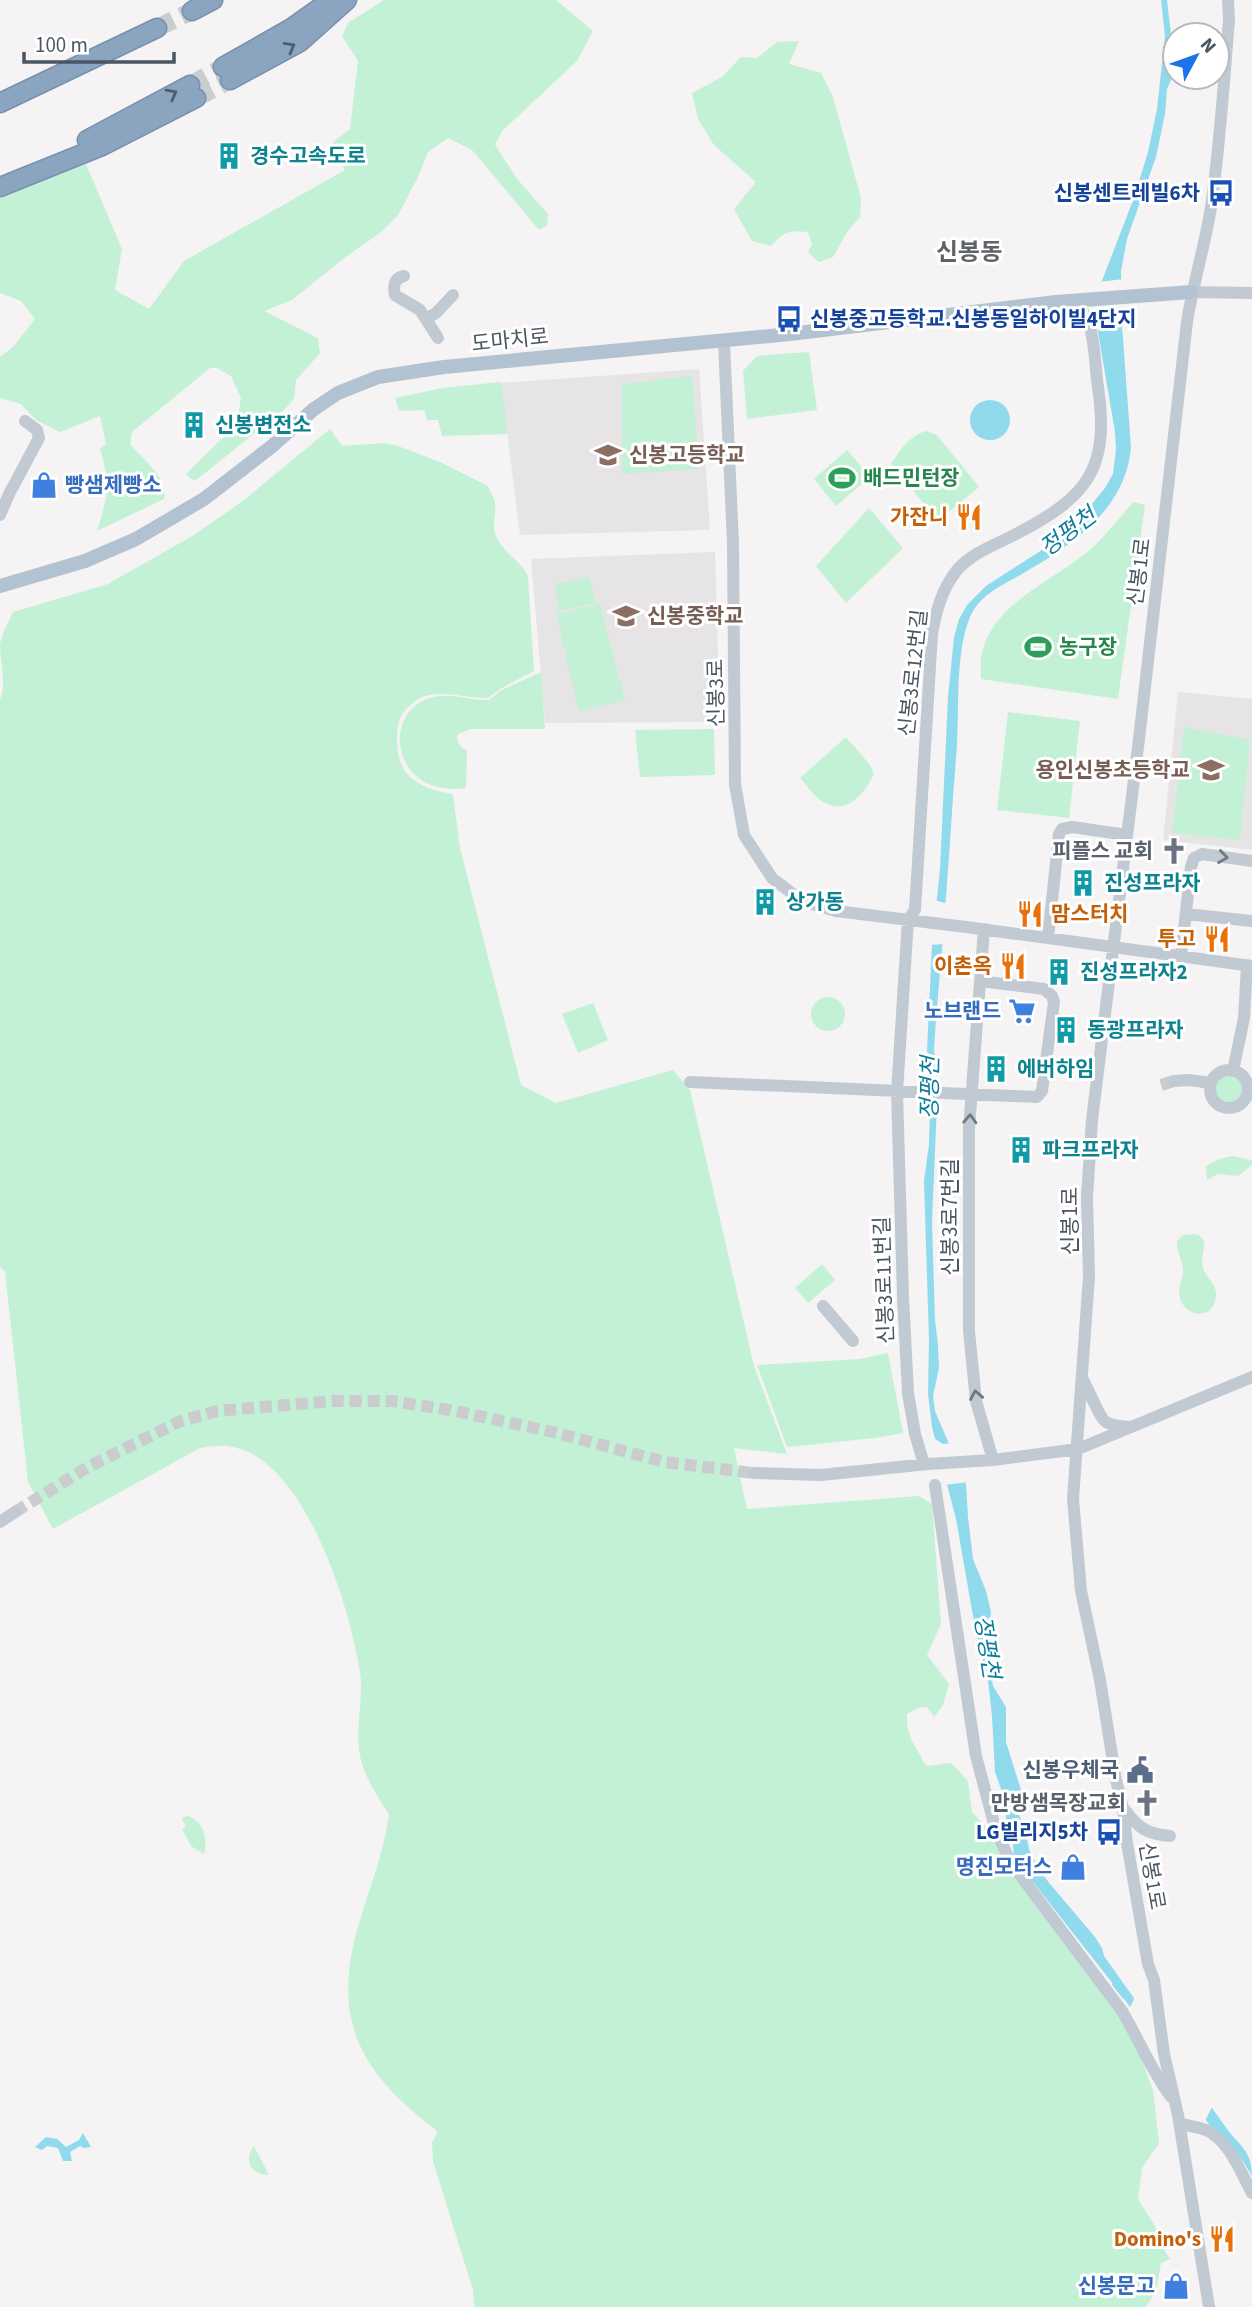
<svg xmlns="http://www.w3.org/2000/svg" width="1252" height="2307" font-family="'Source Sans 3','Noto Sans KR',sans-serif">
<rect width="100%" height="100%" fill="#f5f3f3"/>
<path fill="#e6e4e5" d="M699,369L710,530L520,535L501,383Z
M715,552L720,722L545,723L531,559Z
M1178,692L1252,699V850L1163,840Z"/>
<path fill="#c3f1d5" d="M384,0H556L593,31L577,61L502,131L495,145L518,180L548,214L547,225L539,230L472,150L448,138L428,152L418,177L398,215L380,233L344,258L292,300L264,311L318,338L320,353L296,380L294,398L286,408L200,477L195,480L191,479L186,474L237,424L241,398L231,376L217,368H210L132,432L130,444C143,460 168,477 164,499L97,531C108,496 111,485 100,449L106,444L100,416L60,432L36,420L21,404L0,398V357L14,346L35,319L21,301L0,293V198L86,164L122,249L115,290L149,309L184,261L345,170L332,143L350,129L358,61L342,36L348,23Z
M799,41L789,64L821,73L833,97L861,198L860,217L847,232L833,257L819,262L808,252L812,244L808,232C788,230 785,231 771,246L752,241L734,209L756,182L714,145L698,119L692,93L722,77L741,57L757,58L777,42Z
M809,352L817,410L747,419L743,371L757,356Z
M692,376L699,469L622,474V384Z
M501,382L508,434L442,436L438,420H427L424,410L399,411L395,398L442,388Z
M330,429L342,446L384,443L398,446L440,462L488,486C490,491 493,496 495,502C497,513 491,524 496,536C503,553 520,560 528,576L534,671L500,689L488,698C465,699 440,688 418,699C412,703 402,712 400,718C395,733 396,759 405,771C417,787 436,791 453,794L460,848L521,1085L556,1103L673,1070L690,1090L754,1366L787,1454L734,1448L747,1509L919,1496L932,1504L941,1624L927,1655L949,1684L943,1705L934,1717L927,1707L918,1708L907,1714V1726L911,1739L926,1766L951,1763L968,1781L972,1812L992,1833L1125,2024L1143,2063L1153,2090L1159,2143L1142,2168L1138,2199L1158,2231L1160,2244L1170,2259L1161,2263L1156,2291L1146,2307H474L473,2290L433,2161L432,2143L437,2133L435,2129C361,2073 331,2021 358,1927C369,1889 384,1853 389,1814C379,1799 369,1784 363,1767C353,1738 362,1711 361,1683C361,1673 358,1661 356,1651C344,1592 303,1465 237,1448C225,1444 212,1446 200,1448L53,1529L28,1482L5,1272L0,1267V700C7,681 0,664 0,644C2,633 9,622 13,612L108,584L194,535L244,500Z
M926,431L937,435L979,487L938,521L891,464C900,450 909,436 926,431Z
M847,450L870,477L836,506L814,479Z
M1133,502L1145,505L1118,699L981,679C981,670 980,660 982,652C994,605 1046,584 1081,557C1102,541 1117,521 1133,502Z
M869,508L903,548L846,603L816,566Z
M589,577L596,603L559,611L555,584Z
M600,604L625,700L579,711L556,614Z
M541,672L545,729H471L458,734L457,739C459,744 461,749 467,750L466,788C391,799 379,709 434,697C452,693 471,701 489,700L500,691Z
M1008,712L1080,721L1069,818L997,810Z
M1184,727L1250,740L1240,840L1172,833Z
M714,729L715,775L640,777L635,730Z
M846,737L870,765L874,774C864,794 847,816 823,802C814,797 807,785 800,778Z
M811 1014a17 17 0 1 1 34 0a17 17 0 1 1-34 0Z
M593,1003L608,1040L578,1053L562,1014Z
M1211 1089a18 18 0 1 1 36 0a18 18 0 1 1-36 0Z
M1232,1156L1252,1160V1165L1238,1176L1218,1174L1207,1180L1206,1166L1219,1159Z
M1193,1234L1199,1235L1204,1241C1205,1250 1200,1259 1203,1268C1206,1278 1217,1284 1216,1296C1215,1319 1187,1319 1180,1299C1177,1289 1182,1282 1183,1273C1184,1262 1176,1252 1177,1241L1183,1235Z
M822,1264L835,1280L808,1303L795,1288Z
M888,1353L903,1433L875,1438L787,1447L757,1365L860,1359Z
M187,1816C204,1820 208,1840 204,1854L191,1846L182,1829L186,1827L182,1818Z
M254,2146L269,2175C251,2175 243,2160 254,2146Z"/>
<path fill="#90daee" d="M1161,0H1167L1173,52L1172,78L1167,89L1165,114L1156,157L1127,239L1121,271L1122,325L1131,447C1126,508 1075,543 1027,571C1006,584 981,592 970,617C954,655 960,716 956,759C952,804 950,850 946,896C943,947 937,998 934,1049L938,1081L932,1221L935,1320L938,1345L939,1368L933,1396L935,1411L966,1484L968,1517L973,1559L986,1591L991,1612L988,1651L993,1686L1006,1707V1742L1021,1790L1018,1812L1025,1830L1029,1849L1038,1868L1050,1884L1095,1937L1102,1948L1104,1956L1227,2129C1241,2147 1252,2152 1252,2176L1243,2161L1216,2135L1121,1994L1014,1858L1013,1843L1006,1828V1803L995,1772L992,1716L988,1681L975,1627L956,1519L932,1427L928,1394L929,1340L924,1181L929,1144L931,1072L927,1050L932,946L940,869L948,697L954,637L959,619L967,605L986,586L1048,546L1073,527L1105,488L1113,474L1116,449L1115,432L1098,332V291L1134,198L1148,152L1157,109L1165,36Z
M970 420a20 20 0 1 1 40 0a20 20 0 1 1-40 0Z
M83,2133L91,2147L84,2148L80,2146L70,2152L72,2161H63L58,2148L47,2146L42,2150L35,2147L46,2137L57,2139L66,2147L79,2140Z"/>
<path fill="#f5f3f3" d="M1124,279L1125,317L1094,320V291L1098,282Z
M934,900L949,904L946,944L929,945Z
M927,1073L941,1076L940,1107L927,1108Z
M932,1437L943,1444L954,1443L957,1456L969,1482L944,1485Z
M1136,1995L1214,2103L1204,2123L1128,2011Z"/>
<g fill="none" stroke-linecap="round" stroke-linejoin="round">
<path stroke="#90daee" stroke-width="2.5" d="M1113,1984L1124,1998"/>
<path stroke="#caccce" stroke-width="12" stroke-dasharray="12 6" stroke-linecap="butt" d="M1161,1085L1174,1081
M15,1512L88,1467L178,1422L217,1411L333,1401H392L450,1410L553,1432L665,1462L753,1473"/>
<path stroke="#caccce" stroke-width="18" stroke-dasharray="18 9" stroke-linecap="butt" d="M157,28L192,11
M190,85L223,67
M196,98L230,80"/>
<defs>
<path id="highway" d="M192,11L213,0
M223,67L290,29L331,0
M230,80L300,42L347,0
M0,103L157,28
M87,140L190,85
M0,187L102,146L196,98"/>
</defs>
<use href="#highway" stroke="#7690ad" stroke-width="21"/>
<path stroke="#c1cad2" stroke-width="12" d="M404,276C394,278 393,286 395,295L420,310L438,338
M1191,292L1252,293
M427,318L436,313L453,295
M724,341L733,544L735,784L744,835L772,878L802,901L836,911L966,927L1252,966
M0,515L9,494L39,438L37,430L25,421
M1186,914L1252,921
M984,929L969,1129V1331L976,1401L993,1460
M1048,938L1059,834L1062,829L1072,827L1127,835
M1181,956L1191,867L1194,858L1202,854L1252,861
M1210 1089a19 19 0 1 1 38 0a19 19 0 1 1-38 0Z
M1233,1071L1244,1018L1247,965
M1174,1081L1189,1080L1211,1083
M690,1082L1037,1097L1042,1091L1054,1002L1052,996L1044,989L980,981
M823,1306L853,1341
M1083,1380C1088,1388 1100,1419 1106,1422C1112,1426 1122,1426 1129,1427
M924,1464L915,1434L908,1393L903,1296L897,1092L908,920L915,910L932,634C936,611 942,589 957,570C973,552 995,545 1016,534C1087,497 1110,470 1098,387C1095,368 1095,341 1089,324C1086,316 1080,308 1077,300
M753,1473L821,1475L928,1464L993,1460L1078,1449L1252,1377
M935,1485L976,1756L996,1831L1011,1863L1122,2011C1139,2040 1151,2070 1171,2097
M0,1522L15,1512
M1125,1810C1138,1828 1147,1834 1170,1836
M1179,2123C1188,2126 1198,2127 1206,2130C1229,2140 1241,2173 1252,2193
M1209,2307L1178,2115L1164,2054L1154,1980L1148,1964L1127,1843L1123,1808L1116,1780L1100,1680L1081,1591L1073,1499L1089,1276L1087,1198L1092,1120L1139,739L1187,322C1193,283 1205,246 1211,207C1220,145 1224,82 1229,19L1228,0"/>
<path stroke="#b3c2d1" stroke-width="14" d="M0,586L85,561L136,539L204,499L271,447L314,409L338,393L378,377L444,367L790,334L1056,302L1191,292"/>
<use href="#highway" stroke="#8ba5c1" stroke-width="18"/>
</g>
<defs><path id="oneway-chevron" d="M-2-3.5L2.5 0L-2 3.5" fill="none" stroke-width="1.6" stroke-linecap="round" stroke-linejoin="round" transform="scale(1.75)"/></defs>
<g stroke="#505e6b">
<use href="#oneway-chevron" transform="translate(290 47) rotate(-29)"/>
<use href="#oneway-chevron" transform="translate(172 94) rotate(-28)"/>
</g>
<g stroke="#6e7983">
<use href="#oneway-chevron" transform="translate(1223 857) rotate(8)"/>
<use href="#oneway-chevron" transform="translate(970 1119) rotate(-87)"/>
<use href="#oneway-chevron" transform="translate(976 1395) rotate(-100)"/>
</g>
<defs>
<symbol id="building-bare" viewBox="-9 -9 18 18"><path d="M-4-6H4V6H1V3H-1V6H-4ZM-2.5-4.3h1.7v1.8h-1.7ZM.8-4.3h1.7v1.8H.8ZM-2.5-1h1.7V.8h-1.7ZM.8-1h1.7V.8H.8Z" fill="#0f9aa8" stroke="#fff" stroke-width="2.5" paint-order="stroke"/></symbol>
<symbol id="bus-bare" viewBox="-9 -9 18 18"><path d="M-5-6H5V4H4V6H2V4H-2V6H-4V4H-5ZM-3.5-4V0h7V-4ZM-3.5 1.2v1.5H-2V1.2ZM2 1.2v1.5H3.5V1.2Z" fill="#1a4fb4" stroke="#fff" stroke-width="2.5" paint-order="stroke"/></symbol>
<symbol id="school-bare" viewBox="-9 -9 18 18"><path d="M0-5L7-2L0 1L-7-2ZM-4 1L0 2.5L4 1V4Q0 6-4 4Z" fill="#8d6e63" stroke="#fff" stroke-width="2.5" paint-order="stroke"/></symbol>
<symbol id="stadium-bare" viewBox="-9 -9 18 18"><path d="M0-5a6.5 5 0 1 0 0 10a6.5 5 0 1 0 0-10ZM-3.5-1.8h7v3.6h-7Z" fill="#2e9e5b" stroke="#fff" stroke-width="2.5" paint-order="stroke"/></symbol>
<symbol id="shop-bare" viewBox="-9 -9 18 18"><path d="M-5-2.5h2.3a2.7 3.5 0 0 1 5.4 0H5L5.5 6h-11ZM-1.5-2.5h3a1.5 2.3 0 0 0-3 0Z" fill="#3f7fe0" stroke="#fff" stroke-width="2.5" paint-order="stroke"/></symbol>
<symbol id="restaurant-bare" viewBox="-9 -9 18 18"><path d="M-5-6h1v4h1v-4h1v4h1v-4h1v5L-1.5 .5V6h-2V.5L-5-1ZM5-6V6H3V1.5H1.5Q1.5-4 5-6Z" fill="#e8710a" stroke="#fff" stroke-width="2.5" paint-order="stroke"/></symbol>
<symbol id="church-bare" viewBox="-9 -9 18 18"><path d="M-1.2-6h2.4v3.5h3.3v2.4h-3.3V6h-2.4V-.1h-3.3v-2.4h3.3Z" fill="#6b7280" stroke="#fff" stroke-width="2.5" paint-order="stroke"/></symbol>
<symbol id="supermarket-bare" viewBox="-9 -9 18 18"><path d="M-6-5.5h2.5l.6 2H6L4.5 2H-2.5L-4.4-4H-6ZM-1.5 3.2a1.3 1.3 0 1 0 .1 0ZM3 3.2a1.3 1.3 0 1 0 .1 0Z" fill="#3f7fe0" stroke="#fff" stroke-width="2.5" paint-order="stroke"/></symbol>
<symbol id="civic-bare" viewBox="-9 -9 18 18"><path d="M-.6-6.5H3V-4.5H.6V-3L4-1V1h2V6H-6V1h2V-1L-.6-3ZM-1.2 2.5V6h2.4V2.5Z" fill="#5c6f8a" stroke="#fff" stroke-width="2.5" paint-order="stroke"/></symbol>
</defs>
<g fill-rule="evenodd">
<use href="#building-bare" x="210" y="137" width="38" height="38"/>
<use href="#bus-bare" x="1202" y="174" width="38" height="38"/>
<use href="#bus-bare" x="770" y="300" width="38" height="38"/>
<use href="#building-bare" x="175" y="406" width="38" height="38"/>
<use href="#school-bare" x="589" y="436" width="38" height="38"/>
<use href="#stadium-bare" x="823" y="459" width="38" height="38"/>
<use href="#shop-bare" x="25" y="466" width="38" height="38"/>
<use href="#restaurant-bare" x="950" y="498" width="38" height="38"/>
<use href="#school-bare" x="607" y="597" width="38" height="38"/>
<use href="#stadium-bare" x="1019" y="628" width="38" height="38"/>
<use href="#school-bare" x="1192" y="751" width="38" height="38"/>
<use href="#church-bare" x="1155" y="832" width="38" height="38"/>
<use href="#building-bare" x="1064" y="864" width="38" height="38"/>
<use href="#building-bare" x="746" y="883" width="38" height="38"/>
<use href="#restaurant-bare" x="1011" y="895" width="38" height="38"/>
<use href="#restaurant-bare" x="1198" y="920" width="38" height="38"/>
<use href="#restaurant-bare" x="994" y="947" width="38" height="38"/>
<use href="#building-bare" x="1040" y="953" width="38" height="38"/>
<use href="#supermarket-bare" x="1003" y="992" width="38" height="38"/>
<use href="#building-bare" x="1047" y="1011" width="38" height="38"/>
<use href="#building-bare" x="977" y="1050" width="38" height="38"/>
<use href="#building-bare" x="1002" y="1131" width="38" height="38"/>
<use href="#civic-bare" x="1121" y="1751" width="38" height="38"/>
<use href="#church-bare" x="1128" y="1784" width="38" height="38"/>
<use href="#bus-bare" x="1090" y="1813" width="38" height="38"/>
<use href="#shop-bare" x="1054" y="1848" width="38" height="38"/>
<use href="#restaurant-bare" x="1203" y="2220" width="38" height="38"/>
<use href="#shop-bare" x="1157" y="2267" width="38" height="38"/>
</g>
<g text-anchor="middle" dominant-baseline="central" stroke-width="6" stroke-linejoin="round" paint-order="stroke">
<g font-size="21" font-weight="bold" fill="#0d838f" stroke="#fff" text-anchor="start">
<text x="250" y="156">경수고속도로</text>
<text x="215" y="425">신봉변전소</text>
<text x="1104" y="883">진성프라자</text>
<text x="786" y="902">상가동</text>
<text x="1080" y="972">진성프라자2</text>
<text x="1087" y="1030">동광프라자</text>
<text x="1017" y="1069">에버하임</text>
<text x="1042" y="1150">파크프라자</text>
</g>
<g font-size="21" font-weight="bold" fill="#164399" stroke="#fff" text-anchor="end">
<text x="1200" y="193">신봉센트레빌6차</text>
<text x="810" y="319" text-anchor="start">신봉중고등학교.신봉동일하이빌4단지</text>
<text x="1088" y="1832">LG빌리지5차</text>
</g>
<g font-size="21" fill="#4a5661" stroke="#fff">
<text transform="translate(510 340) rotate(-6)">도마치로</text>
<text transform="translate(1139 572) rotate(-83)">신봉1로</text>
<text transform="translate(913 673) rotate(-84)">신봉3로12번길</text>
<text transform="translate(716 693) rotate(-91)">신봉3로</text>
<text transform="translate(950 1217) rotate(-90)">신봉3로7번길</text>
<text transform="translate(1070 1221) rotate(-90)">신봉1로</text>
<text transform="translate(884 1280) rotate(-92)">신봉3로11번길</text>
<text transform="translate(1152 1876) rotate(80)">신봉1로</text>
</g>
<g font-size="21" font-weight="bold" fill="#785e54" stroke="#fff" text-anchor="start">
<text x="629" y="455">신봉고등학교</text>
<text x="647" y="616">신봉중학교</text>
<text x="1190" y="770" text-anchor="end">용인신봉초등학교</text>
</g>
<g font-size="21" font-weight="bold" fill="#27864d" stroke="#fff" text-anchor="start">
<text x="863" y="478">배드민턴장</text>
<text x="1059" y="647">농구장</text>
</g>
<g font-size="21" font-weight="bold" fill="#366cbe" stroke="#fff" text-anchor="end">
<text x="65" y="485" text-anchor="start">빵샘제빵소</text>
<text x="1001" y="1011">노브랜드</text>
<text x="1052" y="1867">명진모터스</text>
<text x="1155" y="2286">신봉문고</text>
</g>
<g font-size="21" font-weight="bold" fill="#c56008" stroke="#fff" text-anchor="end">
<text x="948" y="517">가잔니</text>
<text x="1051" y="914" text-anchor="start">맘스터치</text>
<text x="1196" y="939">투고</text>
<text x="992" y="966">이촌옥</text>
<text x="1201" y="2239">Domino's</text>
</g>
<g font-size="21" font-weight="bold" fill="#5b616d" stroke="#fff" text-anchor="end">
<text x="1153" y="851">피플스 교회</text>
<text x="1126" y="1803">만방샘목장교회</text>
</g>
<g font-size="21" font-weight="bold" fill="#4e5e75" stroke="#fff" text-anchor="end">
<text x="1119" y="1770">신봉우체국</text>
</g>
<g font-size="23" font-style="italic" fill="#0c7c9b" stroke="#fff">
<text transform="translate(1068 532) rotate(-37)">정평천</text>
<text transform="translate(930 1088) rotate(-89)">정평천</text>
<text transform="translate(987 1647) rotate(81)">정평천</text>
</g>
<g font-size="24" font-weight="bold" fill="#5f6368" stroke="#fff">
<text x="969" y="252">신봉동</text>
</g>
</g>
<g transform="translate(1196 56) rotate(49)"><circle r="33" fill="#ffffff" stroke="#b7bbc0" stroke-width="2"/>
<path d="M0-5L12 26L0 18L-12 26Z" fill="#1a73e8"/>
<text y="-10" font-size="19" font-weight="bold" text-anchor="middle" fill="#4a5661">N</text>
</g>
<path d="M24 52v10h150v-10" fill="none" stroke="#4a5661" stroke-width="3.5"/>
<text x="35" y="52" font-size="21" fill="#4a5661" stroke="#ffffff" stroke-width="5" paint-order="stroke">100 m</text>
</svg>
